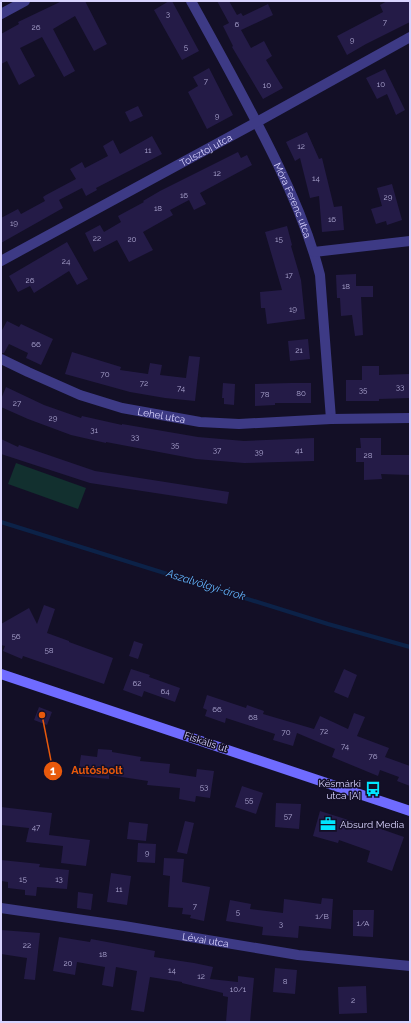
<svg xmlns="http://www.w3.org/2000/svg" width="411" height="1023" font-family="Raleway,sans-serif">
<rect width="100%" height="100%" fill="#130f26"/>
<path fill="#12302f" d="M16,463L86,488L78,509L8,484Z"/>
<g fill="none" stroke-linecap="round" stroke-linejoin="round">
<path stroke="#0c2248" stroke-width="4" d="M1,522L328,624L410,647"/>
</g>
<path fill="#241b47" d="M62,1H85L107,44L94,51L75,16L53,29L75,71L64,77L42,37L20,48L35,76L19,85L7,61L1,64V34L19,24L18,22Z
M169,1H172L199,51L182,60L154,10Z
M217,1H229L237,15L241,13L243,16L268,4L273,15L241,30L251,48L264,41L272,56L266,60L283,88L263,99L232,47L233,46L223,26L229,23Z
M387,1H410V22L366,44L347,55L337,36L383,12L380,5Z
M209,68L233,115L207,129L188,92L198,86L193,77Z
M385,69L405,110L396,115L387,94L377,99L366,78Z
M138,106L143,116L130,122L125,112Z
M307,132L319,159L322,158L334,207L342,206L344,230L322,232L319,196L310,198L300,158L295,161L286,142Z
M152,136L162,154L96,188L97,190L86,196L82,188L59,200L63,208L1,243V218L18,209L21,214L45,201L43,197L46,195L76,179L70,169L82,162L85,168L108,156L103,146L113,140L120,154Z
M238,152L241,158L247,155L252,165L200,193L206,204L194,210L189,200L170,210L173,215L143,232L153,250L129,262L117,240L94,252L85,233L100,225L104,232L121,222L118,216L144,202L143,201L160,191Z
M392,184L402,220L387,225L386,221L376,224L371,209L382,206L377,188Z
M287,226L292,245L291,246L301,280L305,319L267,324L265,308H261L260,292L282,290L265,232Z
M67,242L88,279L77,285L69,271L34,293L30,286L18,292L9,276Z
M356,274V286H373V297H361L363,335L355,336L352,315L341,316L340,298H337L336,275Z
M7,321L19,327L21,324L53,339L41,365L26,358L28,353L9,344L4,353H1V332Z
M308,339L310,359L290,361L288,341Z
M72,352L121,367L120,370L148,374L150,363L162,365L160,375L186,378L189,356L200,357L195,401L165,398L130,392L65,374Z
M362,366H379V375L410,374V398L379,399V401H346V380H362Z
M223,383L235,384L234,405L224,404V398H222Z
M291,383H311V403H275V405L255,406V384Z
M6,387L44,405L81,418L82,416L122,425V424L198,437L244,441L314,438V461L244,463L196,459L106,442V443L71,435L28,419L1,407V399Z
M360,438H381V455H410V475L381,474L382,479L364,480V462H356V448H361Z
M1,439L18,447L19,445L95,471L229,492L227,504L90,483L1,454Z
M44,605L55,609L47,633L69,641V642L113,658L104,684L23,656L22,659L3,651L5,646L1,645V624L29,608L37,624Z
M134,641L143,644L138,659L129,656Z
M131,669L150,675L149,677L180,688L175,702L144,691L142,697L123,690Z
M344,669L357,675L348,698L334,692Z
M207,695L246,708L247,705L264,711L263,714L314,729L320,716L348,729L354,713L365,717L357,736L389,748L385,757L410,766V786L397,781L399,777L380,770L378,776L332,757L335,749L297,733L293,746L273,740L275,734L226,718L225,723L205,716L207,710L203,708Z
M39,707L52,712L47,725L34,720Z
M98,749L112,750V752L141,757L140,761L170,764L169,773L196,777L197,769L214,771L210,798L196,796L195,802L179,799L180,788L147,785L148,781L109,775V779L78,776L81,755L97,757Z
M242,786L263,793L256,814L235,807Z
M276,803L301,804L299,829L275,827Z
M1,807L52,813L49,835L90,840L86,866L61,863L63,846L26,842L29,828L1,825Z
M320,811L361,824V822L404,837L392,871L367,862L370,851L339,840L338,843L313,836Z
M185,821L194,823L187,854L177,852Z
M129,822L148,824L146,841L127,839Z
M138,843L156,844L155,863L137,862Z
M164,858L184,859L182,882L210,887L204,921L190,918L191,915L182,914L183,908L168,907L170,876L163,875Z
M1,860L40,864L39,867L69,870L67,889L37,887L36,896L25,895V890L8,888V882L1,881Z
M111,873L131,876L127,905L107,902Z
M78,892L93,894L91,910L77,908Z
M322,898L333,899L331,929L299,926L298,938L262,935L263,927L226,921L230,900L251,904L250,909L283,913L284,899L321,904Z
M353,910H374L373,937L353,936Z
M1,930L40,933L35,980L24,979L27,958L1,954Z
M59,937L90,942L91,939L155,951L154,957L194,963L213,967L210,979L238,982V976L254,978L250,1022H226L228,997L223,996V993L182,983V982L150,977L144,1012L131,1010L137,971L116,967L113,987L102,985L105,967L77,962L75,975L53,971Z
M275,968L297,970L295,994L273,992Z
M366,986L367,1013L339,1014L338,987Z"/>
<g fill="none" stroke-linecap="round" stroke-linejoin="round">
<g stroke="#3d3a85" stroke-width="10">
<path id="s1" d="M191,1C221,55 251,109 278,165C295,200 310,236 320,275L331,419"/>
<path d="M1,14L25,1"/>
<path d="M314,252L410,241"/>
<path id="s2" d="M1,261L257,122L410,37"/>
<path id="s3" d="M1,359L28,372L80,395L122,408L200,422L239,424L331,419L410,418"/>
<path id="s4" d="M1,908L124,926L298,955L410,966"/>
</g>
<path stroke="#6f6bff" stroke-width="10" d="M1,674L410,811"/>
</g>
<defs>
<symbol id="bus-bare" viewBox="-9 -9 18 18"><path d="M-5-6H5V4H4V6H2V4H-2V6H-4V4H-5ZM-3.5-4V0h7V-4ZM-3.5 1.2v1.5H-2V1.2ZM2 1.2v1.5H3.5V1.2Z" fill="#00e5ff" stroke="#130f26" stroke-width="2.5" paint-order="stroke"/></symbol>
<symbol id="office-bare" viewBox="-9 -9 18 18"><path d="M-6-3h4V-5.5h4V-3h4V5H-6ZM-1-4.5V-3h2v-1.5ZM-6 0V1H6V0Z" fill="#00e5ff" stroke="#130f26" stroke-width="2.5" paint-order="stroke"/></symbol>
</defs>
<g fill-rule="evenodd">
<use href="#bus-bare" x="362" y="778" width="22" height="22"/>
<use href="#office-bare" x="317" y="813" width="22" height="22"/>
</g>
<g text-anchor="middle" dominant-baseline="central" stroke-width="3" stroke-linejoin="round" paint-order="stroke">
<g font-size="8" fill="#aca6d1">
<text x="168" y="14">3</text>
<text x="385" y="22">7</text>
<text x="237" y="24">6</text>
<text x="36" y="27">26</text>
<text x="352" y="40">9</text>
<text x="186" y="47">5</text>
<text x="206" y="81">7</text>
<text x="381" y="84">10</text>
<text x="267" y="85">10</text>
<text x="217" y="116">9</text>
<text x="301" y="146">12</text>
<text x="148" y="150">11</text>
<text x="217" y="173">12</text>
<text x="316" y="178">14</text>
<text x="184" y="195">16</text>
<text x="388" y="197">29</text>
<text x="158" y="208">18</text>
<text x="332" y="219">16</text>
<text x="14" y="223">19</text>
<text x="97" y="238">22</text>
<text x="132" y="239">20</text>
<text x="279" y="239">15</text>
<text x="66" y="261">24</text>
<text x="289" y="275">17</text>
<text x="30" y="280">26</text>
<text x="346" y="286">18</text>
<text x="293" y="309">19</text>
<text x="36" y="344">66</text>
<text x="299" y="350">21</text>
<text x="105" y="374">70</text>
<text x="144" y="383">72</text>
<text x="400" y="387">33</text>
<text x="181" y="388">74</text>
<text x="363" y="390">35</text>
<text x="301" y="393">80</text>
<text x="265" y="394">78</text>
<text x="17" y="403">27</text>
<text x="53" y="418">29</text>
<text x="94" y="430">31</text>
<text x="135" y="437">33</text>
<text x="175" y="445">35</text>
<text x="217" y="450">37</text>
<text x="299" y="450">41</text>
<text x="259" y="452">39</text>
<text x="368" y="455">28</text>
<text x="16" y="636">56</text>
<text x="49" y="650">58</text>
<text x="137" y="683">62</text>
<text x="165" y="691">64</text>
<text x="217" y="709">66</text>
<text x="253" y="717">68</text>
<text x="324" y="731">72</text>
<text x="286" y="732">70</text>
<text x="345" y="746">74</text>
<text x="373" y="756">76</text>
<text x="204" y="787">53</text>
<text x="249" y="800">55</text>
<text x="288" y="816">57</text>
<text x="36" y="827">47</text>
<text x="147" y="853">9</text>
<text x="23" y="879">15</text>
<text x="59" y="879">13</text>
<text x="119" y="889">11</text>
<text x="195" y="906">7</text>
<text x="238" y="912">5</text>
<text x="322" y="916">1/B</text>
<text x="363" y="923">1/A</text>
<text x="281" y="924">3</text>
<text x="27" y="945">22</text>
<text x="103" y="954">18</text>
<text x="68" y="963">20</text>
<text x="172" y="970">14</text>
<text x="201" y="976">12</text>
<text x="285" y="981">8</text>
<text x="238" y="989">10/1</text>
<text x="353" y="1000">2</text>
</g>
<g font-size="10" fill="#d9d4ff" stroke="#130f26">
<text stroke="none"><textPath href="#s2" startOffset="233">Tolsztoj utca</textPath></text>
<text stroke="none"><textPath href="#s1" startOffset="224">Móra Ferenc utca</textPath></text>
<text stroke="none"><textPath href="#s3" startOffset="171">Lehel utca</textPath></text>
<text transform="translate(206 742) rotate(18)">Fiskális út</text>
<text stroke="none"><textPath href="#s4" startOffset="207">Lévai utca</textPath></text>
</g>
<g font-size="10" fill="#d9d4ff" stroke="#130f26" text-anchor="end">
<text x="361" y="783">Késmárki<tspan x="361" dy="12">utca [A]</tspan></text>
<text x="340" y="824" text-anchor="start">Absurd Media</text>
</g>
<g font-size="11" font-style="italic" fill="#62b6ff" stroke="#130f26">
<text transform="translate(206 585) rotate(17)">Aszalvölgyi-árok</text>
</g>
</g>
<path fill="none" stroke="#e8590c" stroke-width="1.5" d="M42 715L53 771"/>
<g fill="#e8590c" stroke="#130f26" stroke-width="1.5">
<circle cx="42" cy="715" r="4"/>
<circle cx="53" cy="771" r="10"/>
</g>
<g font-size="12" text-anchor="middle" font-weight="bold" fill="#fff">
<text x="53" y="775">1</text>
</g>
<g font-size="11" text-anchor="middle" font-weight="bold" fill="#e8590c" stroke="#130f26" stroke-width="3" stroke-linejoin="round" paint-order="stroke">
<text x="97" y="774">Autósbolt</text>
</g>
<rect width="411" height="1023" fill="none" stroke="#d9d4ff" stroke-width="4"/>
</svg>
